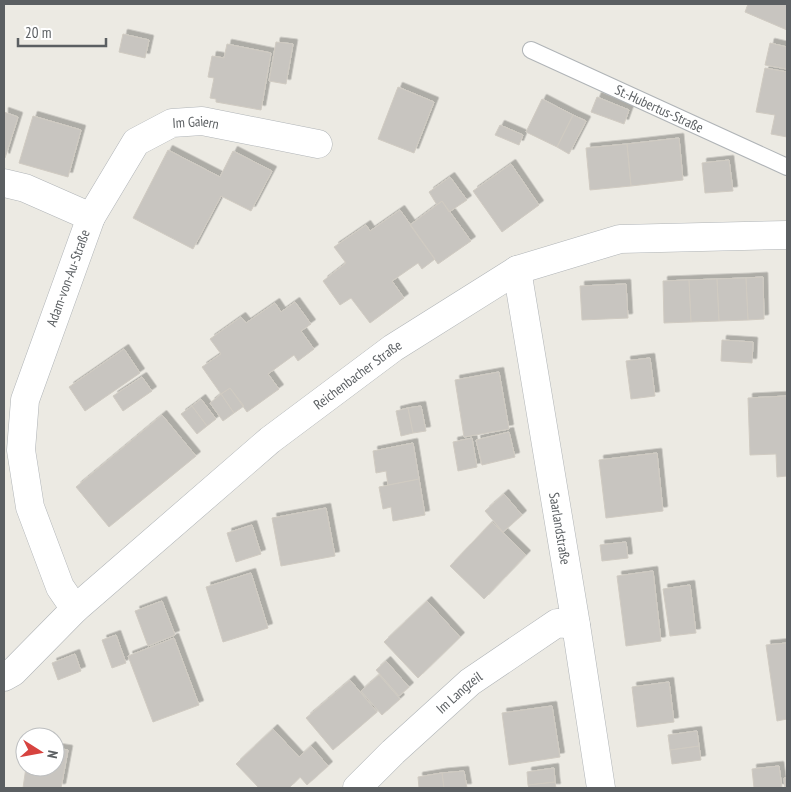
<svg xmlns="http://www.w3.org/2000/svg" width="791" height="792" font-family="'PT Sans Narrow',sans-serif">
<defs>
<filter id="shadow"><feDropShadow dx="4.5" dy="-4.5" stdDeviation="0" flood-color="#0004"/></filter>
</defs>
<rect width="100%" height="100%" fill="#eceae3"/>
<path fill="#c8c5c0" stroke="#d0cbc2" filter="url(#shadow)" d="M748,4H787V30L745,12Z
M123,34L149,40L145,58L119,52Z
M276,42L293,44L286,84L269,81Z
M770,43L787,47V69L765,65Z
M227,44L271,53L261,110L216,102V99L210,98L214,78L208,77L212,56L224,58Z
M765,68L787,72V137L771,134L775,115L756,112Z
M398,87L434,102L414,153L378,139Z
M597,97L629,110L624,124L591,112Z
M542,99L573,115L557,147L526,132Z
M4,112L18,117L5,158L4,157Z
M573,115L586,121L569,154L557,147Z
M33,116L81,130L68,177L19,163Z
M500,125L523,135L519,145L495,135Z
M679,138L683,180L631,186L627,144Z
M627,144L631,186L590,190L586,148Z
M168,150L220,177L233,151L272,171L251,211L221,196L193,249L133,218Z
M729,160L733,191L705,193L702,163Z
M511,164L539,205L502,232L473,191Z
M450,177L467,200L449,212L442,201L437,205L429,192Z
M442,201L471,241L438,264L410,225Z
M400,210L435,259L422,269L418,263L392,281L404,298L370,323L351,298L340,305L323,281L346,263L334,247L366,225L370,231Z
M763,277L764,319L748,320L746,278Z
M746,278L748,320L719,321L717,279Z
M717,279L719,321L691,322L689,280Z
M689,280L691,322L664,323L663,281Z
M626,284L628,318L582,320L580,286Z
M295,302L311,324L301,331L314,349L298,361L294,355L268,374L279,389L247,412L230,388L221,394L202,367L221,354L210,339L241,317L246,323L275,303L281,312Z
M722,340L753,342L752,363L721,361Z
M124,349L140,373L85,411L69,387Z
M650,358L655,396L631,399L626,361Z
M499,372L509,429L464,437L455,380Z
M142,377L152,391L123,411L113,396Z
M230,388L244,406L234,413L221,394Z
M221,394L234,413L223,421L210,403Z
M787,396V476L777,477L776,454L750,455L748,398Z
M201,399L216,419L207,426L192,406Z
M192,406L207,426L197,434L181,414Z
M421,406L426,431L413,433L408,408Z
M408,408L413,433L401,436L396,411Z
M162,415L196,456L109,527L76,487Z
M509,432L515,457L482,465L476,440Z
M472,438L477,467L458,471L453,442Z
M413,443L419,479L388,485L386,471L376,473L373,451Z
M657,453L663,511L606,518L599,460Z
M419,479L425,515L393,521L391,507L383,509L379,487Z
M504,494L522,515L503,532L485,511Z
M326,508L335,556L281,566L272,518Z
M492,522L526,555L484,599L450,566Z
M252,525L261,554L236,562L227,533Z
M626,542L628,558L602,561L600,545Z
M653,571L661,641L626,646L617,576Z
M251,573L268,628L223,642L206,587Z
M690,585L696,633L670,636L663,589Z
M162,601L175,635L148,646L135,611Z
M427,601L460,637L418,678L384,642Z
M116,635L126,663L112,668L102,640Z
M174,638L199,705L153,722L128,656Z
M787,643V719L777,721L766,645Z
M75,654L81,671L58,680L52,663Z
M386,661L409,687L399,696L376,670Z
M379,675L400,699L382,715L361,691Z
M350,680L377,712L333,750L306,718Z
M669,682L674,722L637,727L632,687Z
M552,706L560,757L509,765L502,713Z
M273,729L299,757L311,746L328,766L307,785L300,777L289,788H259L236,764Z
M697,731L699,746L670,750L668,735Z
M699,746L701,760L672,764L670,750Z
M55,748L68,750L61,788H23L26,767H55Z
M779,766L782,788H754L752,769Z
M554,768L555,782L528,785L527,772Z
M464,771L467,788H444L442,773Z
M442,773L444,788H419L418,777Z
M784,778H787V788H785Z
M555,782L556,788H529L528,785Z"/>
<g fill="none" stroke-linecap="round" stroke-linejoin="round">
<defs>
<g id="service">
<path id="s1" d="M531,50L787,167"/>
</g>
<g id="minor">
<path d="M4,183L25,188L91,217L25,400L21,450L30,507L60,587L75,609"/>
<path id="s2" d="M91,217L136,142L172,123L202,121L318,144"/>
<path id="s3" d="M517,270L576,625L601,788"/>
<path id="s4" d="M4,677L13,672L75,609L270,440L393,348L517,270L620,239L787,235"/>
<path id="s5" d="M357,788L393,752L470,682L557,623L576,625"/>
</g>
</defs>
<use href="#service" stroke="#b0b4b7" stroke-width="18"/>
<use href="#minor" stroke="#b0b4b7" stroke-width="29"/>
<use href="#service" stroke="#fff" stroke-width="16"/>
<use href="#minor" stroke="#fff" stroke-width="28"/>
</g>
<g text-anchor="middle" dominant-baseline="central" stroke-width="4" stroke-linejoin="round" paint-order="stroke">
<g font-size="14" fill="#5b5f62" stroke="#fff">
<text stroke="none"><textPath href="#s1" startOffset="141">St.-Hubertus-Straße</textPath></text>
<text stroke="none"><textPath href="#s2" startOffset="152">Im Gaiern</textPath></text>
<text transform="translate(68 278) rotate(-70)">Adam-von-Au-Straße</text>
<text stroke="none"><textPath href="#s4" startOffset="466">Reichenbacher Straße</textPath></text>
<text stroke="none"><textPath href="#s3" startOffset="262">Saarlandstraße</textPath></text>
<text stroke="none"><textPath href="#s5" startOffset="140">Im Langzeil</textPath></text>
</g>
</g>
<rect width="791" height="792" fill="none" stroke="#5b5f62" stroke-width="10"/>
<g transform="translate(40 752) rotate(101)"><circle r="24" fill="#ffffff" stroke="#bdbfc0"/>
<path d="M0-4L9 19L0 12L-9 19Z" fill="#d7433f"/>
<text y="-8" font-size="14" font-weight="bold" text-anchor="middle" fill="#5b5f62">N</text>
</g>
<path d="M18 38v8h88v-8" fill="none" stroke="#5b5f62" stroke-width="2.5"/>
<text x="25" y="38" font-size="15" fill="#5b5f62" stroke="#ffffff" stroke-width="4" paint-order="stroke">20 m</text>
</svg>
